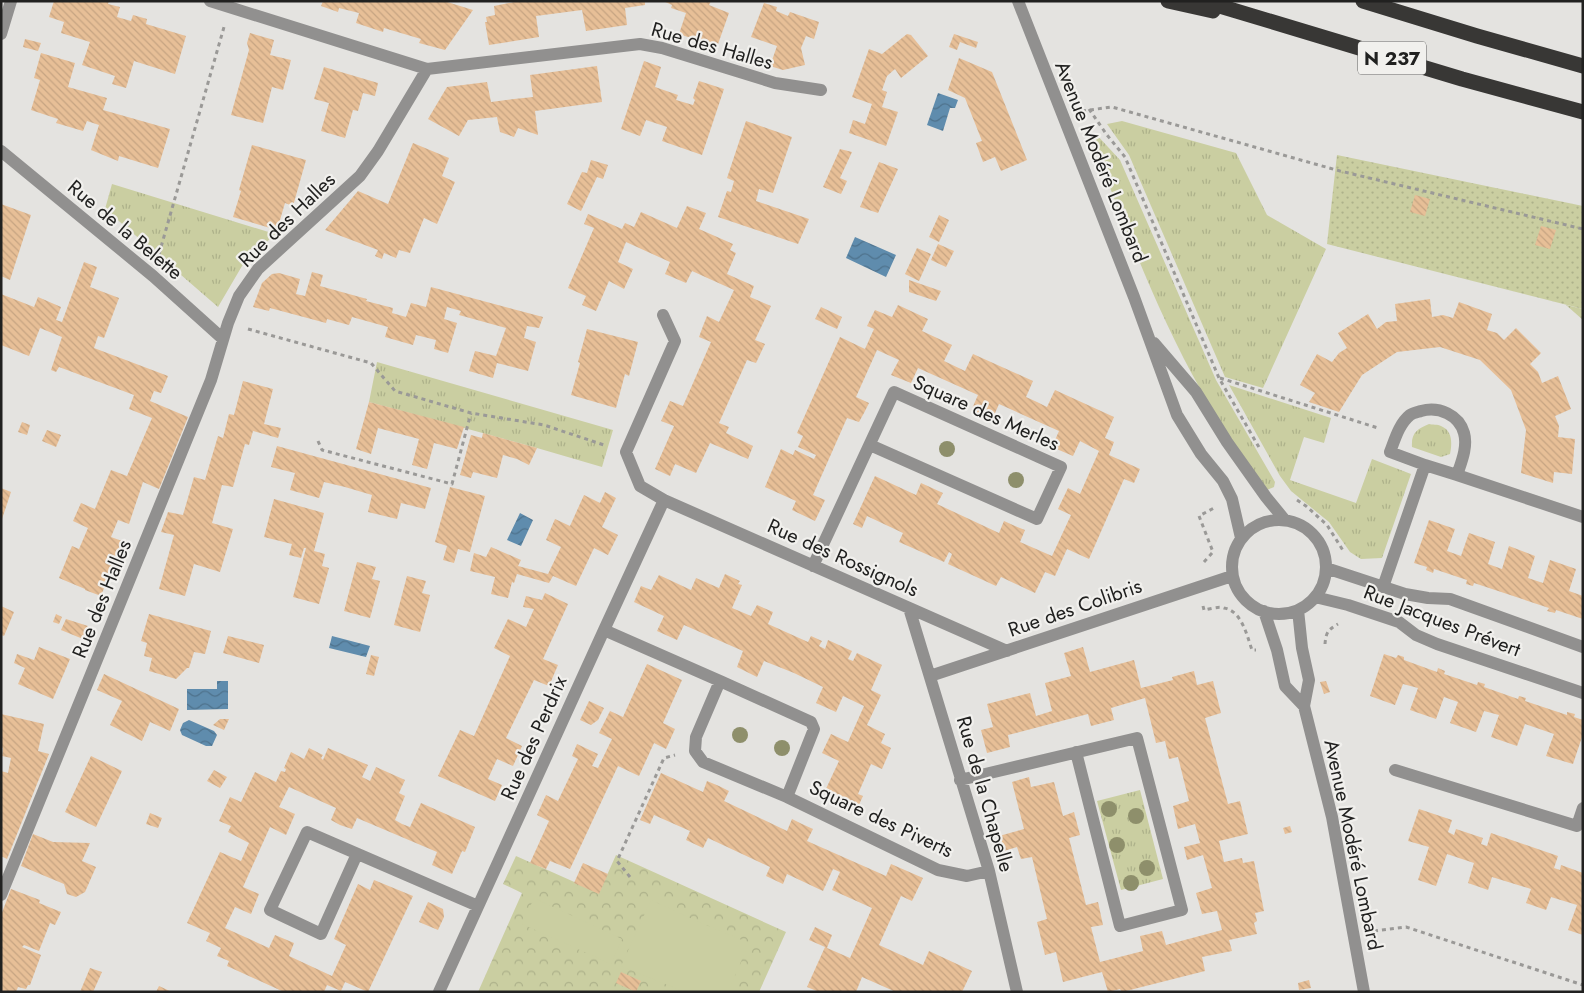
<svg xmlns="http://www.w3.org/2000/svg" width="1584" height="993" font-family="Jost,sans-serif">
<defs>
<pattern id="grass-tufts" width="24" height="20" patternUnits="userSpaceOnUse" patternTransform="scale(1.25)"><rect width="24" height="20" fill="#cacea1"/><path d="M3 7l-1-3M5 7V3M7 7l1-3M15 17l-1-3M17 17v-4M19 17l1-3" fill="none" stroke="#adb18a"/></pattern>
<pattern id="park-crowns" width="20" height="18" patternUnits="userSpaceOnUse" patternTransform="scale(1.25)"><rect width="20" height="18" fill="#cacea1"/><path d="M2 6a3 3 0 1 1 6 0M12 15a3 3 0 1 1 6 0" fill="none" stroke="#adb18a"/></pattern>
<pattern id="garden-dots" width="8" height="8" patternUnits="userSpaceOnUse" patternTransform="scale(1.25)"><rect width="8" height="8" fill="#cacea1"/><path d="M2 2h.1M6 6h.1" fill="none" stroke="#adb18a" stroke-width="1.8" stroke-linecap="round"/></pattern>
<pattern id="water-waves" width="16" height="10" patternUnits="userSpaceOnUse" patternTransform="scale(1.25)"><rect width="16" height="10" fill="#5f8cad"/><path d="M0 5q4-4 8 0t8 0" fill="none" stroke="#4e728c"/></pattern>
<pattern id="building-back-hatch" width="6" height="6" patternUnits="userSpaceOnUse" patternTransform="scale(1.25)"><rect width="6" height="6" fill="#e7bf97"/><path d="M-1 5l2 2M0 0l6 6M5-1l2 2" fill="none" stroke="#c6a482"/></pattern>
</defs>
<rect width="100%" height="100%" fill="#e4e3e0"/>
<path fill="url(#grass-tufts)" d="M1122,121L1236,153L1267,215L1326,249L1263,388L1225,377L1129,155L1107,124Z
M1096,134L1120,160L1216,380L1275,482L1274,487L1267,490C1244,458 1221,427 1202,392C1158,315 1127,231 1095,149Z
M112,184L275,234L242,266L218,307L105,209Z
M1566,305L1583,309V320Z
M377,362L613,430L602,467L537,448L369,402Z
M1229,385L1331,418L1324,443L1304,437L1290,480L1356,503L1372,459L1411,474L1382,558L1361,559L1350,552L1329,522L1291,491L1280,476Z
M1429,424C1432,425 1438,424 1441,426C1453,431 1452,444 1450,454L1441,457L1412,447C1411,433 1417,429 1429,424Z
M1140,790L1163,879L1121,890L1097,801Z"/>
<path fill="url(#park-crowns)" d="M616,855L786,932L759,992H478L522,893L503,884L516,856L599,893Z"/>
<path fill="url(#garden-dots)" d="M1337,155L1583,206V309L1327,244Z"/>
<path fill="#cacea1" d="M534,898L622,939L611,964L522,924Z
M651,900L699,922L749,943L728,992H685L621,966Z"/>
<path fill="url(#water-waves)" d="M938,93L958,100L955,108H950L943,131L927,125Z
M855,237L896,255L886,277L846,258Z
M520,513L533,520L521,546L507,540Z
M332,636L370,646L366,657L329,648Z
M217,681H228V709L187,710V689H217Z
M189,720L214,731L217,735L212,746H206L182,735L180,730L183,723Z"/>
<path fill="url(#building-back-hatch)" d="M54,1H109L108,4L120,7L117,17L131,21L133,15L147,19L146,24L186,36L175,74L134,61L126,88L112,84L115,76L82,65L90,42L61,33L64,22L49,17Z
M323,1H444L473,10L445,50L419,43L421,39L384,28L383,32L356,23L359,13L339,8L338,12L321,6Z
M519,1H645V5L625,8L627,25L586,31L582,10L536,16L539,37L489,45L485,22H487L486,17L495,15L494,6Z
M663,1H711L709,5L729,13L717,47L679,34L686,13L671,8L672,5Z
M764,3L777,7L776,11L788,16L790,12L819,22L814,39L806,36L801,48L805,65L783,70L770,66L777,46L751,37Z
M250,33L274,40L270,55L291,60L283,90L272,87L263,123L231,115L249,50L247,43Z
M907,34L911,35L928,56L901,78L895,69L887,76L882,90L887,92L882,107L898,112L886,146L849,133L853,120L865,124L872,104L852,97L869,49L882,54Z
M954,34L978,42L976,48L960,42L957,50L949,47Z
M25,39L41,43L38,51L23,47Z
M41,53L75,63L68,87L107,98L103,110L170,129L158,168L119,156L118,161L91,150L99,125L87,121L83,131L56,123L58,119L31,110L40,80L34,78Z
M959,58L992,72L1027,160L1001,171L995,157L983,162L976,143L982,141L965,98L948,90Z
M644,61L661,67L655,87L678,95L676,100L693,105L695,100L693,98L699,81L724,89L702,155L662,141L667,127L646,120L640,136L621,129Z
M597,66L602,102L535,111L538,135L518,128L514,137L500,132L497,117L468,120L459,136L428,119L447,87L487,82L491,102L514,99L533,97L530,75Z
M324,67L378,83L375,96L363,93L358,111L353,110L345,138L321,131L329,103L314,99Z
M746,121L792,137L773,193L759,189L756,201L809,219L798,244L718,217L727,191L731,192L734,181L727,178Z
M413,143L449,158L442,176L455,182L437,224L424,218L410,253L399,250L396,258L384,253L382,259L375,256L378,250L325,230L358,191L388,204Z
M252,145L306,160L293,206L285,203L277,230L233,217L241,191L239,190Z
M840,149L852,152L840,178L847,181L841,194L823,187Z
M591,160L608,165L603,179L597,177L581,211L567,204L582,172L587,173Z
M879,162L898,169L878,213L860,207Z
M1415,195L1430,199L1425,216L1410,212Z
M1,204L31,215L10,280L1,276Z
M687,206L706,213L699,229L733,244L730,250L736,253L727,274L754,286L750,297L771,306L755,340L765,344L756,363L747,360L719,423L729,427L726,433L753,446L748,459L710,443L696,473L675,464L670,476L655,469L674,426L661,421L670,401L683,406L711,342L699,337L703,326L707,316L719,322L734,290L692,271L686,283L665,274L670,262L626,242L618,262L633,269L624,289L609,281L596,311L582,305L586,296L568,288L594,228L584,224L588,214L622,229L625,223L634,227L641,212L677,228Z
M939,215L949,220L939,242L929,237Z
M1541,226L1556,230L1550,249L1535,245Z
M938,244L954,251L946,267L931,260Z
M917,248L931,254L919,281L905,274Z
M84,262L97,267L90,287L119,298L104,338L98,336L94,348L168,376L161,393L154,391L150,401L188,417L159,489L143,482L129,524L118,520L111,537L122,541L101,596L85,590V589L59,578L72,546L79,549L88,528L73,521L81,503L95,509L111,470L127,476L152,418L129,409L134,395L59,367L56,372L51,370L62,337L40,328L29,356L1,345V294L34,307L38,297L61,307L56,320L62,322Z
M312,272L323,275L320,286L367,299L366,301L393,308L392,313L406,317L411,303L426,307L431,287L543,317L539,328L527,326L524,338L536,342L528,371L497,363L493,378L469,371L475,351L496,356L506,328L459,315L461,311L447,307L444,319L457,323L448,353L434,349L436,340L416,335L413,345L385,337L388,327L352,317L349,325L327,319L326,323L270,308L269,311L253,307L262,283L272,274L279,273L300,279L296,294L305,296Z
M909,280L941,291L936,301L909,292Z
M1430,299L1432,317L1443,315L1453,318L1459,302L1492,314L1487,330L1497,333L1504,340L1516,328L1541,353L1530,364L1538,372L1542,383L1558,376L1571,409L1555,416L1559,426L1558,437L1575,439L1572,474L1554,472L1553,483L1521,473L1526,430L1511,390L1480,360L1440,347L1397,352L1362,375L1339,412L1309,402L1315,393L1300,385L1317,354L1332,362L1339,353L1347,348L1338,333L1368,314L1377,329L1386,322L1397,321L1395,304Z
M898,305L928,319L922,331L952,345L944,361L965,371L973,354L1033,381L1026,397L1037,402L1047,407L1055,390L1114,417L1105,438L1114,442L1109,455L1140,469L1134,483L1124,479L1089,559L1067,549L1055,576L1045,572L1035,593L1001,577L996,586L983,580L948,564L952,554L949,552L944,562L899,542L903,533L867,516L862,528L853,524L875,476L916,495L921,483L943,493L937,504L999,533L1004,521L1015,526L1025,530L1020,542L1052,556L1071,515L1058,509L1068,488L1080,494L1099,451L1080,441L1073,456L1052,447L1059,431L999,404L992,420L982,416L971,411L978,395L918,368L911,383L891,375L899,360L877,350L856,397L869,403L864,413L859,422L847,418L813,495L825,500L815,521L792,510L796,501L765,487L781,449L793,455L795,450L814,459L816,455L798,447L803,436L797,433L840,337L865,349L874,329L867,326L875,310L892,317Z
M821,307L842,317L837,329L815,319Z
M587,329L638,342L629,376L625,374L616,408L571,395L580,363L578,362Z
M243,381L273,389L264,424L281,428L278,438L253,431L249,445L245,444L233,487L222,485L212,523L233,529L220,572L194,564L185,596L159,589L174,535L161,532L168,512L183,515L194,477L205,480L218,436L223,438L229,414L234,415Z
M369,402L464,427L457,449L434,443L427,469L412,465L419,439L378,428L371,454L356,449Z
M22,422L30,425L27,435L18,432Z
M47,430L61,435L56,447L42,441Z
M483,433L537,448L529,465L517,459L503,455L497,478L473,472L471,478L460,475L471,435L482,438Z
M277,446L431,488L425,509L401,503L397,519L368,512L372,495L345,487L324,482L319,498L290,490L295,473L271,467Z
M450,487L485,496L470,552L458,549L454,563L443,560L447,546L435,542Z
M1,488L11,492L2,519H1Z
M605,492L616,498L602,527L618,535L608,555L594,548L576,586L553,576L549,583L517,574L514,583L512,582L508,598L491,594L495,577L470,571L474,553L486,557L491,547L521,560L518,566L548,574L561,547L546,540L555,519L570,526L584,495L600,503Z
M274,499L324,513L314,551L325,554L322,566L329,568L319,604L293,597L306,548H304L301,558L289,555L292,544L264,537Z
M1429,520L1455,529L1447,551L1461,556L1469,533L1495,542L1488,564L1502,569L1509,546L1535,556L1528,578L1543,583L1550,560L1576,569L1569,591L1583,596V619L1556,610L1555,613L1547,611L1549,608L1474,583L1473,586L1466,584L1467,580L1434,569L1433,573L1426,570L1427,567L1414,563Z
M357,562L376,567L372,579L380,581L370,618L344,611Z
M725,574L740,581L738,584L742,585L732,608L751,616L757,605L773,612L768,624L808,642L811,636L822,641L819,646L825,649L828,640L852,651L848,659L853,661L857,653L882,665L871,690L881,695L867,725L885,734L881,743L891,748L882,769L871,764L858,794L863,796L857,809L824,793L839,761L822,753L831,734L848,742L864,706L843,696L836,712L816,703L823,687L794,673L764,661L757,677L737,667L743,651L684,625L677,640L657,631L664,616L634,602L641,586L651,590L659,575L691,590L696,578L719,588Z
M407,576L426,581L422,593L430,595L420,632L394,625Z
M545,593L568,604L543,659L558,665L549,686L534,680L506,738L522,746L513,766L497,759L488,779L502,785L495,801L438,776L460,730L474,736L510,656L494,648L508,619L526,627L534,609L523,607L526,596L542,600Z
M1,606L14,612L4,636L1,635Z
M56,614L62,617L59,624L53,622Z
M149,614L211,631L205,654L194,652L189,668H187L176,679L149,671L152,658L144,656L147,643L141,641Z
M66,619L88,626L83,639L61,630Z
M228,636L264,645L259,663L223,653Z
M39,647L70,659L53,699L18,684L25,668L14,663L17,654L34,660Z
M1083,647L1090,672L1134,660L1141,688L1173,680L1172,677L1194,671L1197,685L1213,681L1221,713L1205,718L1228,804L1240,801L1248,834L1219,841L1224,862L1242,858L1243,863L1254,861L1264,911L1255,913L1257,921L1254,923L1257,934L1229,940L1232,951L1202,957L1205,971L1122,992L1120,989L1108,992L1102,972L1063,982L1056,952L1045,955L1037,922L1047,919L1032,857L1021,859L1017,847L1004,851L999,836L1024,829L1012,782L1029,777L1031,787L1054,782L1063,816L1074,812L1080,835L1069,838L1086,905L1098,902L1103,925L1091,927L1100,962L1143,951L1140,936L1162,931L1166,945L1222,930L1217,911L1202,914L1196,893L1212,888L1203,855L1187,860L1184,847L1200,843L1195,824L1178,829L1173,806L1189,801L1178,757L1169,759L1165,741L1156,743L1145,698L1111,708L1114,720L1091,726L1088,714L1008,735L1010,747L987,753L981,730L993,727L987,704L1030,693L1036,716L1052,711L1045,683L1071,676L1064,653Z
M1384,654L1396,658L1398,655L1404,657V660L1437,672L1438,668L1445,671L1444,674L1477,685L1478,682L1485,684L1484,687L1518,699L1519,696L1526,698L1525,701L1567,715V712L1575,714L1574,717L1583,720V734L1573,764L1546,756L1554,734L1525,724L1517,746L1491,737L1499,715L1484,711L1476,732L1450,723L1458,702L1444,697L1436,719L1410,710L1418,688L1403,684L1395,705L1370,696Z
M371,655L379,657L374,676L366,674Z
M647,664L682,680L663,723L675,729L666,749L654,743L639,776L618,766L570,869L550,861L546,869L530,863L549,821L537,815L546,795L558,801L578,759L572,756L577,744L598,754L592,766L598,768L612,739L599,733L610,711L623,717Z
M104,674L179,709L170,731L150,722L142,741L110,725L122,701L97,690Z
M1326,681L1330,692L1324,694L1320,682Z
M589,701L604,708L598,720L591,725L580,720Z
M1,714L44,724L38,751L49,754L7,859L1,856V771L8,773L11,758L2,756L3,748L1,747Z
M220,719H229L224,730L213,725Z
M309,748L323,755L321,758L323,760L328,748L368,765L362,777L370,781L376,767L405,780L399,793L405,796L395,820L402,824L410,827L421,803L475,827L465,852L462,851L452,874L432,865L437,852L357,818L352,829L340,825L331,820L336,808L289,787L279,807L295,814L286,835L270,827L243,887L259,894L251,914L235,907L225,928L269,948L275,935L294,943L289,956L332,976L346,945L334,939L358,884L370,890L374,880L413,896L368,992L345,982L341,991L327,985L324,992H284L227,966L229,961L217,956L221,948L206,941L210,933L187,923L220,852L241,861L249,843L228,832L231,826L219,821L230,797L241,802L255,772L276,782L281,771L285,772L286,769L284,768L291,752L304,759Z
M91,756L122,771L96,827L65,812Z
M214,770L227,777L220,788L207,781Z
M661,773L703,792L707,781L719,786L729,791L724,801L787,831L792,819L802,824L813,829L807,841L886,876L891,864L923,878L912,901L901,896L879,945L923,965L929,951L972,971L962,992H896L862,977L856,992H819L807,987L825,947L809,940L815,927L832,935L827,948L850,958L872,908L832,890L840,872L833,869L823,891L787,874L783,884L766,876L770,867L708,838L703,848L686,840L690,831L654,815L650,824L640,820Z
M1419,809L1452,820L1448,832L1454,835L1456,829L1483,838L1481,844L1487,846L1491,833L1558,856L1554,868L1560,870L1561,865L1583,873V935L1568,930L1577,905L1551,897L1546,910L1526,903L1531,889L1492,877L1488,890L1468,883L1474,863L1447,854L1436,886L1418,880L1429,847L1408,841Z
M150,813L162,818L158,828L146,824Z
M1290,826L1292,832L1285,834L1283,828Z
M33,834L53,842L90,843L82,861L96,867L85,892L76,897L67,894L64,884L21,866Z
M583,863L608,874L599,894L574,883Z
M11,889L40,900L39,903L61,912L55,925L50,923L39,951L24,945L22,947L41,955L30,985H28L26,989L18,987L16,992H1V915Z
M428,902L443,909L444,917L438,930L419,922Z
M90,968L102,972L93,992H80Z
M621,972L641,981L636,992L616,983Z
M1309,980L1311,988L1299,990L1298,983Z
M159,986L172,992H156Z"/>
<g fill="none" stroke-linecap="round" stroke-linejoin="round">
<path stroke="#9a9997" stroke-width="3" stroke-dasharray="4 4" stroke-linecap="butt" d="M1089,109L1107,135L1125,157L1219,378L1260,449
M1082,111L1112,107L1340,171L1583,229
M159,254L224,27
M248,329L371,363L395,391L471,413L544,425L607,446
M1220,378L1378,428
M318,441L322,450L452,484L471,413
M1297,500L1306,506L1327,525L1344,552
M1204,562L1213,552L1199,516L1214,508
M1203,606L1204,610C1210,609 1219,606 1224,608C1242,611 1247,636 1252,650H1256
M1325,644C1326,632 1328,630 1338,624
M630,877L617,861L664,758L675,755
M1374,931L1406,927L1583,985"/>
<path stroke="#91908f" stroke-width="12" d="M210,1L427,69L640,44L662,48L775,83L821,90
M1018,1L1134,297L1177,415L1201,454L1223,481L1232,499L1241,538
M1,34L11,1
M1,151L153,276L223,339
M663,315L675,341L626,452L640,486L664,500L1007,651
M1154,343L1196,392L1227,442L1266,497L1284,519
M1457,475L1583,517
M1232 567a47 47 0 1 1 94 0a47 47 0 1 1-94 0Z
M813,566L894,392L1061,467L1037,519L870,445
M1326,568L1405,594L1428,598L1450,599L1583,647
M1383,587L1425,465L1457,475C1461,463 1468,447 1464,433C1459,415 1439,406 1421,411C1418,412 1413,413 1410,415C1399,424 1395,439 1390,452L1425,465
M1315,597L1348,605L1399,622L1416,635L1437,644L1583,693
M909,608L989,871L1017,992
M1298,610L1302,648L1309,680L1304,706L1332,817L1364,992
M1264,611L1277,650L1285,686L1304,706
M604,630L720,681L696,737L695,751L703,762L787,797L938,870L967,876L989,871
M930,676L1232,576
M720,681L811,722L814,729L787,797
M1395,770L1577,826L1583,808
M960,780L1137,738L1182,910L1120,926L1076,752
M357,854L321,934L270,910L307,832L478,906
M1,895L211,380L228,323L239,296L258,269L360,176L378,151L427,69
M439,992L604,630L664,500"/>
<path stroke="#383735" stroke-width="15" d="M1168,1L1213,11
M1203,1L1462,79L1583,112
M1363,1L1477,36L1583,66"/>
</g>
<g fill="#8e8f6b">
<circle cx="947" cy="449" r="8"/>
<circle cx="1016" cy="480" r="8"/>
<circle cx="740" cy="735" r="8"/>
<circle cx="782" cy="748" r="8"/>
<circle cx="1109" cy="809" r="8"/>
<circle cx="1136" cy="816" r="8"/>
<circle cx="1117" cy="845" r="8"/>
<circle cx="1147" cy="868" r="8"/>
<circle cx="1131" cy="883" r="8"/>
</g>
<g text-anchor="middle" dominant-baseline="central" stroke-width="4.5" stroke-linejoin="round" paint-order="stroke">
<rect fill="#f1f0ed" stroke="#5f5f5e" stroke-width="1" x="1358" y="41.5" width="68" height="33" rx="4"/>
<g font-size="19" font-weight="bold" fill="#212120">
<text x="1392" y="58">N 237</text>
</g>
<g font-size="20" fill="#212120" stroke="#f1f0ed">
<text transform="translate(712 46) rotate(16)">Rue des Halles</text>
<text transform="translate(1101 162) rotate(68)">Avenue Modéré Lombard</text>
<text transform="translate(287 220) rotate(-44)">Rue des Halles</text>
<text transform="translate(125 230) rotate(40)">Rue de la Belette</text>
<text transform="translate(986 413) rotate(24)">Square des Merles</text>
<text transform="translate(843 558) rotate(24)">Rue des Rossignols</text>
<text transform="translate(102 599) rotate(-68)">Rue des Halles</text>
<text transform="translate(1075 608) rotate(-19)">Rue des Colibris</text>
<text transform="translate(1442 621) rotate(21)">Rue Jacques Prévert</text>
<text transform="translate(534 738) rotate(-66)">Rue des Perdrix</text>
<text transform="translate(985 794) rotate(74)">Rue de la Chapelle</text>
<text transform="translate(881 819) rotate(25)">Square des Piverts</text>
<text transform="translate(1353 845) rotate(78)">Avenue Modéré Lombard</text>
</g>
</g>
<rect width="1584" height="993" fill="none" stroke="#212120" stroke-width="5"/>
</svg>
